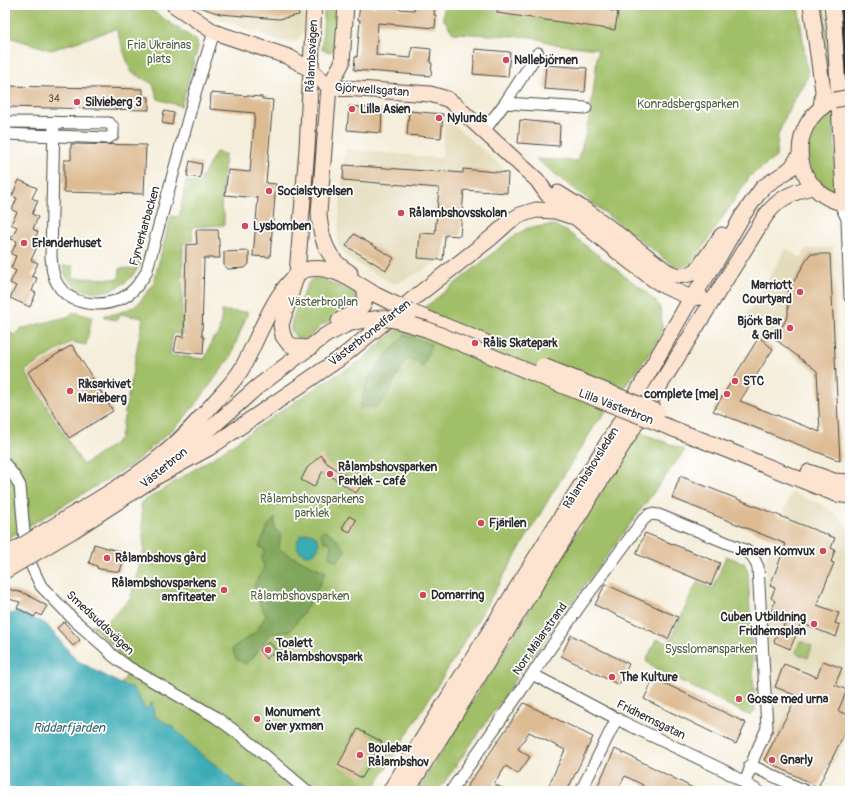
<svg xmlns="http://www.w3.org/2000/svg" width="855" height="796" font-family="Pangolin,sans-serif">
<rect width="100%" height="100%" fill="#fff"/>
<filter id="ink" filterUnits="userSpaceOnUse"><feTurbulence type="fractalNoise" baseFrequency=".025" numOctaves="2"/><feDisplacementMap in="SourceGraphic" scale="8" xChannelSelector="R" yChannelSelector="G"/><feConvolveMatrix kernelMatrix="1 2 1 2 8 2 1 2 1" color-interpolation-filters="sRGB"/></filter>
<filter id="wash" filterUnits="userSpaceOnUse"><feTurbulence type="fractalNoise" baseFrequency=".012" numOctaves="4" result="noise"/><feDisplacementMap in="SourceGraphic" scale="16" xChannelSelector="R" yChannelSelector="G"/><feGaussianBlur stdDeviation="0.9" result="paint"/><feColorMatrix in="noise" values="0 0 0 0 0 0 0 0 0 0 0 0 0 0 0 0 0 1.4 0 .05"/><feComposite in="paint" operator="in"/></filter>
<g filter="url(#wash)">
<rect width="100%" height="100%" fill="#f5eedb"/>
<path fill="#e4dbba" d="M193,5H306L304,33L296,41L287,42L276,40L213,17Z
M445,117L509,173L507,193L464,190L460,236L445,235L443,260L398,283H392L348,258L339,247L337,240L338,232L345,149L440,158L442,156Z
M833,247L840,391L744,319L786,249L801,258L806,249Z
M791,493L821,504L836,514L844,522L850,532V728L832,767L772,736L765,559Z"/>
<path fill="#c6c5b8" d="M839,5H850V186Z"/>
<path fill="#a1bf67" stroke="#667549" d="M5,5H144L197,41L198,47L181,106L158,99L153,84L131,72L116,29L51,50L12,38H5Z
M444,5H798L808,76L787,113L778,135L776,157L750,176L696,258C684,272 676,267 663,258L536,159L577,161C591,125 594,87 598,49L553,44L533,37L453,33L443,18Z
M818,5H824L832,85H830Z
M330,6H334L338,10L334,51L329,52L322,49L324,12L327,7Z
M833,108L837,194C808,181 798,150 816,122C819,117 828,112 833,108Z
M216,152L225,154L221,210L224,213V225L192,227L193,241L183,243L182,335L173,333L170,355L205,359L213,338L219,335L222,311L248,312L230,358L199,400L180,423L130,466L5,540V331L15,335L20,329L70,316L73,312L92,317L86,345L71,342L25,371L83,465L114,444L120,438L143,318L120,314L118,320L104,318L105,315L115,314L128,309L137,305L153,285L171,216L179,217L186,181L199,183Z
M554,225L568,232L647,293L659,305L661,313L662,331L653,349L594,427L553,492L476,623L372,791H246L243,787L236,786L225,772L198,752L173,727L154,716L152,702L146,710L133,688L121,684L128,673L115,664L117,650L91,625H103L130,599L144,549L141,503L214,457L318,386L359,362L379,344L487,258L512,237L528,228Z
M138,261L141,262C136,273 129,281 118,287C98,297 66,292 63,266H73V278L119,279L120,268L136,269Z
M312,279H323L357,295L356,305L341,315L322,325L311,336L304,339L297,338C294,335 291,332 291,327C291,317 304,293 309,282Z
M639,432L685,450L516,678L497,707L438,791H417Z
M726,556L744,563L748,572L755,711L750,716L651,666L646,661L656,639L669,643L697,582L713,589Z
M800,641L812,646L808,658L796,653Z"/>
<path fill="#80a65c" stroke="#566844" d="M405,335L431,344L423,367L407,358L385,398L376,407H365L359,409L368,379L389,352Z
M275,518V530L281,534L279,549L289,555L326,572C316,593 304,613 290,631L270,634L256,654L246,664L236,659L232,648L256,632L266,615L260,605L254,585L264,567L261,559L265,550L259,547L268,526Z
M322,531C336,532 336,542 346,550L336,562L329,557L331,545L329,542H325L320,533Z"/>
<path fill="#3aabb5" stroke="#326b70" d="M297 544a11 11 0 1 1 22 0a11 11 0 1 1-22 0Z
M18,612L46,624L76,660L121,684L133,688L146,710L152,702L154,716L173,727L198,752L225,772L236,785L243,787L246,791H5V615Z"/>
<g id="blocks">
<path fill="#ddbb93" d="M198,5H297L299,15L279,19L220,14L197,6Z
M376,5L398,6V9L414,10L415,5H435L434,15H436L435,28L378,23L376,55L411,58L412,47L431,49L430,63H432L431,76L354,70L355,57H357L360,20H358L360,6L376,7Z
M498,5H533L550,7V5H611V11L618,12L615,30L497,13Z
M475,49L510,52L508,77L473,74Z
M546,65L587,68L585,92L544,89Z
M5,86L143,89V97H149V110L5,107Z
M211,93L262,97V99L273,100L266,183L276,184L270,257L253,256L258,198L225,195L228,170L250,172L255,113L210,109Z
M349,106L382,109L381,133L347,130Z
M164,111L174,113L172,125L162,123Z
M409,111L443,114L441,138L407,135Z
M520,120L560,124L559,146L518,143Z
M71,144L146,145L144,194L64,192V160H71Z
M190,161L202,164L200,178L187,176Z
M344,165L440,172V171L463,173V169L508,173L507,193L464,190L460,236L445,235L443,260L418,258L420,233L435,234L439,188L343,180Z
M19,180L37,188L32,198L38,201L32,214L38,217L33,229L38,232L32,244L37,247L31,260L38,263L32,276L37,278L32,291L36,293L30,307L10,298L16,286L10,283L16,271L11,268L16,256L11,254L17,241L11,239L17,227L11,224L17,212L12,210L17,198L12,196Z
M196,230H218L219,243L220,258H204L202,336L204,337L203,354L174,351L177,336L184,337L186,245L197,244Z
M354,234L394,258L386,270L346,246Z
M249,251V264L245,268L228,269L224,265V252Z
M810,254H830L840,461L713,411L759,337L773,349L740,401L820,432L817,371L775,339L788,316V291Z
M72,345L113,411L69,438L28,372Z
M321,455L327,463L361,486L356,493L323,471L314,487L301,480L307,468Z
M680,476L835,538L831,548L835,550L831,562L834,563L817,605L839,613L835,623L840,625L836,637L801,623L790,649L774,642L778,632L781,633L787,617L771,611L775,601L771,598L775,588L770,586L786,544L672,498Z
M349,516L356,520L350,532L342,528Z
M645,533L720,563L711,585L636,554Z
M94,544L125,553L120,572L100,569L97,568V566L89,563Z
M605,584L678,617L668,639L595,605Z
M5,588L26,594L47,606L41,616L37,613L34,617L17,608L20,602L5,598Z
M64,622L80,640L73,646L57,628Z
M571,635L629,664L619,685L561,656Z
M269,642L276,650L266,659L259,650Z
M823,661L842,668L835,685L847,690L838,711L848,715L846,730L818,787L764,760L797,696L775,687L784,664L817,677Z
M654,678L746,723L736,744L644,699Z
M524,703L593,737L567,791H546L565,750L529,732L518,749L530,757L518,774L506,766L494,784L509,791H464Z
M358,729L382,742L362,778L338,765Z
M615,749L646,764L699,791H640L643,785L625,776L617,791H595Z"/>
</g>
</g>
<g filter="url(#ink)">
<use href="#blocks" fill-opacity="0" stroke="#494845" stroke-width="1"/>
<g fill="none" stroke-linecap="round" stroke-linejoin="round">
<defs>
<path id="street" d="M505,103L586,108
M5,122L109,123L113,127V135L108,138L5,134
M54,122L51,256C52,266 52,276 58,285C70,305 100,308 120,299C132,294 139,284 146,273L196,90L214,32
M484,131L505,103L538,53
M839,202L847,219L850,297
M5,464L15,477L20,486L25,543L32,567L41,586L74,620L106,648L112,655L128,667L214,716L246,739L307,791
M532,674L623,722L725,771L758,791
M750,765L805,791
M451,791L579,607L643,520L650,514L659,515L747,551L753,557L758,567L767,728L755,755L745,783
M581,791L617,718"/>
<path id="secondary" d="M174,5L214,32L289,57L311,70L329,87L430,94L447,99L454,104L537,180L547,194L624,257L653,279L666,287L692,298L701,297
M346,5L342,63L329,87L319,213C320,230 323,247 335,261C339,266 345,269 350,273
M811,5L823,91L821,107
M832,5L835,31L844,196
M834,100C782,124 792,199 850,204
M558,193L590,213L665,270C676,277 686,278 697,270L722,235
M411,312L487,343
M339,321C353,310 370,311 364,288
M310,348L296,347L289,344L283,336L281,325L297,274L307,149L314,5
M707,442L836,494L850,496
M809,472L834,481L850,482
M156,477L209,448L342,357L419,294L491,238L510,221L520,215L536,210L555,211L570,216
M67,518C99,499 132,480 161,456C180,441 196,423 212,405C222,393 233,383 241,370C256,345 279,275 309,269C333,265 354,282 373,293C381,298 389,301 397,305
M74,530L156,477L256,388L326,335L348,324L359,321L382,318
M390,791L621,421L686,307L716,262L743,215L763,187L786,172L792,167L800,155
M407,791L766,215C780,197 792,193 814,186"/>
</defs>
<use href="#street" stroke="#494845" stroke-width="13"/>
<use href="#secondary" stroke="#494845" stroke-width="17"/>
<use href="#street" stroke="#fff" stroke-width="11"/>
<use href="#secondary" stroke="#fde4d1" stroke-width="15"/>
<path stroke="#2b2b2b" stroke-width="3" d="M842,5L850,137"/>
<defs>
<path id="secondary-bridge" d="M834,100L850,97
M397,305L411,312
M382,318L395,320L426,329L566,387L707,442
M543,366L658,412
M5,556L67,518
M5,571L74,530"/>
</defs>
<use href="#secondary-bridge" stroke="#494845" stroke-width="17" stroke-linecap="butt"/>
<use href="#secondary-bridge" stroke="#fde4d1" stroke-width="15"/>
</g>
</g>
<g fill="#d1495b" stroke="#fff" stroke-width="1.5">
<circle cx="506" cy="60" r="4"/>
<circle cx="77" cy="102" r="4"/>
<circle cx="352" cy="109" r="4"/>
<circle cx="439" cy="118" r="4"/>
<circle cx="269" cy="191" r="4"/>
<circle cx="401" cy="213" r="4"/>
<circle cx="245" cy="226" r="4"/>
<circle cx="24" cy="243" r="4"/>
<circle cx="800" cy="292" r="4"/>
<circle cx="790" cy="328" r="4"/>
<circle cx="475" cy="343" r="4"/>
<circle cx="735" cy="381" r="4"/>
<circle cx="70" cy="391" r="4"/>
<circle cx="727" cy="394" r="4"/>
<circle cx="330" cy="474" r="4"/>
<circle cx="481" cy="523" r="4"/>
<circle cx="823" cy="551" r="4"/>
<circle cx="107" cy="558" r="4"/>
<circle cx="224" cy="590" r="4"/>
<circle cx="423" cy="595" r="4"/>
<circle cx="814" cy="624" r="4"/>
<circle cx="268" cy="650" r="4"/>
<circle cx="612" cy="677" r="4"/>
<circle cx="739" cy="699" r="4"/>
<circle cx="257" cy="719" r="4"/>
<circle cx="360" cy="755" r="4"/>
<circle cx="772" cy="760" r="4"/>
</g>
<g text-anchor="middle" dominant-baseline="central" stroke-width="3.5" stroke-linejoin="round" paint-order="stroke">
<g font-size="10" fill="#584f45">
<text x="54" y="99">34</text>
</g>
<g font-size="12" fill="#545f40" stroke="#fff">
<text x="159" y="45">Fria Ukrainas<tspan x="159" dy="14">plats</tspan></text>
<text x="688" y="104">Konradsbergsparken</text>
<text x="323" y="302">Västerbroplan</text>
<text x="312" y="499">Rålambshovsparkens<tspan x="312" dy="14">parklek</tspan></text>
<text x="300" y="596">Rålambshovsparken</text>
<text x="711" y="649">Sysslomansparken</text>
</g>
<g font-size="12" fill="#2b2b2b" stroke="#fff">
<text transform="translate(312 56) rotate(-87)">Rålambsvägen</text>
<text transform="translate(372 90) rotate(4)">Gjörwellsgatan</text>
<text transform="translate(145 226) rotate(-74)">Fyrverkarbacken</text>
<text transform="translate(370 333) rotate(-38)">Västerbronedfarten</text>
<text transform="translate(616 407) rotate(21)">Lilla Västerbron</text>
<text transform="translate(164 468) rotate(-39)">Västerbron</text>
<text transform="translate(591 468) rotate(-58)">Rålambshovsleden</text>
<text transform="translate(100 623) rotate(43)">Smedsuddsvägen</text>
<text transform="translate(540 639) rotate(-55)">Norr Mälarstrand</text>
<text transform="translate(651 720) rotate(26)">Fridhemsgatan</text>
</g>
<g font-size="12" font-weight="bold" fill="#2b2b2b" stroke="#fff" text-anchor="start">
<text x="514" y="60">Nallebjörnen</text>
<text x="85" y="102">Silvieberg 3</text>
<text x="360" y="109">Lilla Asien</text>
<text x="447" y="118">Nylunds</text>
<text x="277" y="191">Socialstyrelsen</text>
<text x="409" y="213">Rålambshovsskolan</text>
<text x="253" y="226">Lysbomben</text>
<text x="32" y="243">Erlanderhuset</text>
<text x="792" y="285" text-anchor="end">Marriott<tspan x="792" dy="14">Courtyard</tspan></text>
<text x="782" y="321" text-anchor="end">Björk Bar<tspan x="782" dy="14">&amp; Grill</tspan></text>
<text x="483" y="343">Rålis Skatepark</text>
<text x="743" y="381">STC</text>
<text x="78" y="384">Riksarkivet<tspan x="78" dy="14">Marieberg</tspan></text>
<text x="719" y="394" text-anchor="end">complete [me]</text>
<text x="338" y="467">Rålambshovsparken<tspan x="338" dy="14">Parklek - café</tspan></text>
<text x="489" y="523">Fjärilen</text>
<text x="815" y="551" text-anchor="end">Jensen Komvux</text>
<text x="115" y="558">Rålambshovs gård</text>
<text x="216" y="583" text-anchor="end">Rålambshovsparkens<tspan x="216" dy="14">amfiteater</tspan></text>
<text x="431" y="595">Domarring</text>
<text x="806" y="617" text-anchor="end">Cuben Utbildning<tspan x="806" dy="14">Fridhemsplan</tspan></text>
<text x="276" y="643">Toalett<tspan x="276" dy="14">Rålambshovspark</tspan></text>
<text x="620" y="677">The Kulture</text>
<text x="747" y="699">Gosse med urna</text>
<text x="265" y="712">Monument<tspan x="265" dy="14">över yxman</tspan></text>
<text x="368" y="748">Boulebar<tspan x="368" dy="14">Rålambshov</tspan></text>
<text x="780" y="760">Gnarly</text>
</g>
<g font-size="13" font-style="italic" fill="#326569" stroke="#fff">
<text x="69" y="728">Riddarfjärden</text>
</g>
</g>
<rect width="855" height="796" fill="none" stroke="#fff" stroke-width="20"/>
</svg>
